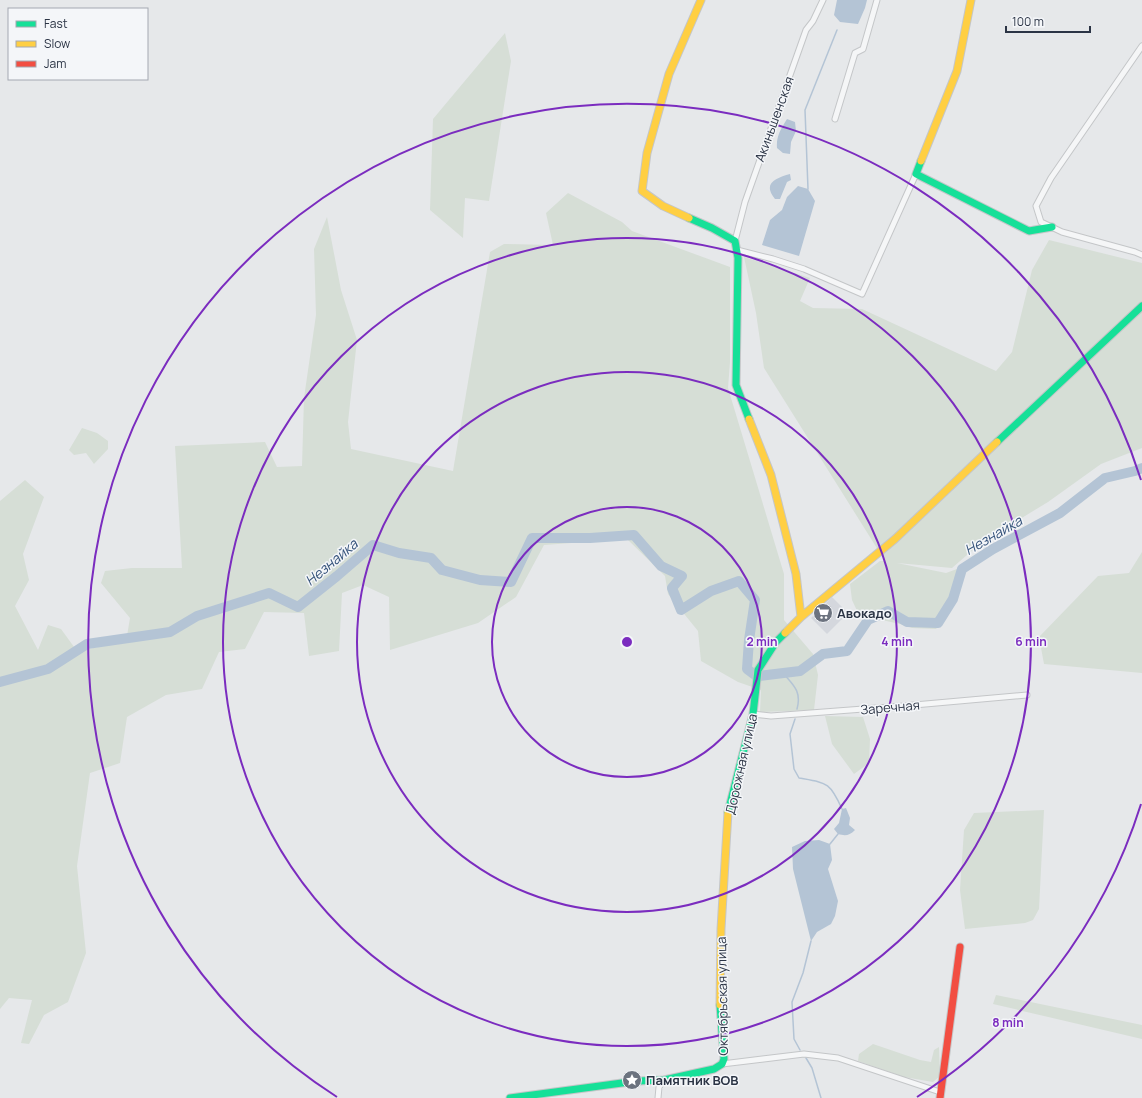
<svg xmlns="http://www.w3.org/2000/svg" width="1142" height="1098" font-family="Manrope,sans-serif">
<rect width="100%" height="100%" fill="#e6e8ea"/>
<path fill="#d4d7dd" d="M832,597L848,613L827,634L811,618Z"/>
<path fill="#d6ded6" d="M505,33L511,61L489,201L465,198L463,238L430,210L433,119Z
M568,193L622,222L632,231L730,267V362L728,388L784,574V620L813,654L818,675L814,710L760,712L761,690L738,682L701,661L698,631L668,594L665,576L627,539L544,545L516,597L478,623L390,650L389,597L363,585L342,593L339,651L309,656L304,613L264,612L245,649L219,652L202,689L166,695L127,717L120,763L90,773L77,866L86,953L68,1002L44,1015L29,1044L21,1043L32,1000L9,998L0,1009V501L25,480L44,497L23,554L29,580L15,606L38,650L48,625L61,629L77,651L126,642L130,618L101,583L105,571L132,568H182L175,446L265,442L277,467L302,466L304,398L316,315L314,249L327,217L341,290L357,340L348,422L351,449L453,471L490,252L504,244L553,245L546,213Z
M1049,240L1142,263V448L1101,464L1048,502L982,542L952,568L897,563L946,573L957,569L965,571C957,595 954,610 936,629L912,628L900,624L859,615L852,600L850,584L880,561H885L764,368L756,313L744,257L810,278L800,301L813,308L862,309L996,371L1012,352L1032,270Z
M82,428L97,433L108,441V449L94,464L86,453L74,455L69,450Z
M1142,552V673L1044,664L1039,637L1098,576L1129,573Z
M825,716L863,717L870,739L869,763L854,774L832,744Z
M1044,810L1039,909L1033,920L1025,923L965,929L960,890L964,830L974,813Z
M996,995L1142,1025V1039L993,1004Z
M873,1044L920,1060L931,1062L934,1050L939,1047L940,1076L933,1082L904,1077L858,1061L859,1054Z"/>
<path fill="#b4c4d5" d="M837,0H867L865,8L858,24L840,22L834,15Z
M787,119L795,122L796,131L791,142L790,154L783,153L777,148C776,136 781,129 787,119Z
M790,174L791,180L787,182L780,199H775C762,183 776,178 790,174Z
M798,186L808,189L815,201L799,256L762,245L770,220L782,210L787,197Z
M846,808L850,818L849,825L855,830C849,836 845,836 838,834L834,829L839,823L842,809Z
M819,840L830,844L832,860L828,869L838,901L835,916L831,924L817,932L811,941L793,869L792,847L805,841Z"/>
<g fill="none" stroke-linecap="round" stroke-linejoin="round">
<path stroke="#b4c4d5" stroke-width="1.5" d="M808,189L805,110L837,30
M783,673C793,685 802,691 797,709
M795,719L790,734L794,769L799,778C827,783 830,782 842,809
M830,844L838,834
M800,1050L794,1039L792,1002L803,973L811,941
M806,1058L812,1068L821,1098"/>
<path stroke="#b4c4d5" stroke-width="10" d="M759,676L800,671L823,654L847,651L868,620L888,611L907,622L938,623L953,599L962,569L993,549L1060,513L1105,478L1135,471L1142,468
M0,682L48,669L87,644L170,632L197,616L269,593L298,607L337,576L373,545L399,553L431,558L442,570L480,580L511,582L532,538H590L634,535L661,566L682,576L672,588L681,610L711,591L739,581L755,600L749,640L747,669L755,675"/>
<defs>
<path id="street" d="M1142,46L1051,178L1036,206L1041,222L1062,232L1135,252L1142,255
M835,119L855,53L863,49L877,0
M735,241L745,202L806,30L813,21L823,0
M737,250L773,259L804,269L862,294L916,174
M753,714L771,716L903,706L1027,695
M722,1064L804,1054L838,1058L940,1092
M658,1098L659,1087L664,1080"/>
<path id="fast" d="M921,161L916,174L1029,231L1052,227
M689,218L712,228L735,241L738,258L736,385L749,419
M997,442L1142,306
M728,812L753,714L758,670L776,642L785,633
M510,1098L637,1081L664,1080L714,1069L722,1064L724,1059L720,1005"/>
<path id="slow" d="M921,161L957,71L971,0
M689,218L663,206L642,191L647,153L669,74L701,0
M749,419L771,475L796,574L801,617L785,633
M801,617L895,539L997,442
M720,1005L721,929L728,812"/>
<path id="jam" d="M940,1098L960,947"/>
</defs>
<use href="#street" stroke="#c4c6c8" stroke-width="7"/>
<use href="#fast" stroke="#c4c6c8" stroke-width="9"/>
<use href="#slow" stroke="#c4c6c8" stroke-width="9"/>
<use href="#jam" stroke="#c4c6c8" stroke-width="9"/>
<use href="#street" stroke="#f5f6f7" stroke-width="5"/>
<use href="#fast" stroke="#16e098" stroke-width="7"/>
<use href="#slow" stroke="#ffcf43" stroke-width="7"/>
<use href="#jam" stroke="#f24e42" stroke-width="7"/>
</g>
<g fill="none" stroke="#7b2cbf" stroke-width="2">
<circle cx="627" cy="642" r="135"/>
<circle cx="627" cy="642" r="270"/>
<circle cx="627" cy="642" r="404"/>
<path d="M1141 804A539 539 0 0 1 917 1097M337 1097A539 539 0 1 1 1141 480"/>
</g>
<defs>
<symbol id="supermarket-disc" viewBox="-11 -11 22 22"><circle r="9.5" fill="#6c737f" stroke="#f4f6f9"/><path d="M-6-5.5h2.5l.6 2H6L4.5 2H-2.5L-4.4-4H-6ZM-1.5 3.2a1.3 1.3 0 1 0 .1 0ZM3 3.2a1.3 1.3 0 1 0 .1 0Z" fill="#fff"/></symbol>
<symbol id="sight-disc" viewBox="-11 -11 22 22"><circle r="9.5" fill="#6c737f" stroke="#f4f6f9"/><path d="M0-6L1.8-2.2L6-1.7L2.9 1.2L3.7 5.4L0 3.3L-3.7 5.4L-2.9 1.2L-6-1.7L-1.8-2.2Z" fill="#fff"/></symbol>
</defs>
<g fill-rule="evenodd">
<use href="#supermarket-disc" x="812" y="602" width="22" height="22"/>
<use href="#sight-disc" x="621" y="1069" width="22" height="22"/>
</g>
<g text-anchor="middle" dominant-baseline="central" stroke-width="3" stroke-linejoin="round" paint-order="stroke">
<g font-size="13" fill="#2b3445" stroke="#f4f6f9">
<text transform="translate(774 119) rotate(-70)">Акиньшенская</text>
<text transform="translate(890 707) rotate(-5)">Заречная</text>
<text transform="translate(741 764) rotate(-77)">Дорожная улица</text>
<text transform="translate(722 996) rotate(-91)">Октябрьская улица</text>
</g>
<g font-size="13" font-weight="bold" fill="#2b3445" stroke="#f4f6f9" text-anchor="start">
<text x="837" y="613">Авокадо</text>
<text x="646" y="1080">Памятник ВОВ</text>
</g>
<g font-size="14" font-style="italic" fill="#34527a" stroke="#f4f6f9">
<text transform="translate(993 535) rotate(-30)">Незнайка</text>
<text transform="translate(331 562) rotate(-40)">Незнайка</text>
</g>
</g>
<circle cx="627" cy="642" r="6" fill="#7b2cbf" stroke="#f4f6f9" stroke-width="2"/>
<g font-size="12" text-anchor="middle" font-weight="bold" fill="#7b2cbf" stroke="#f4f6f9" stroke-width="3" stroke-linejoin="round" paint-order="stroke">
<text x="762" y="646">2 min</text>
<text x="897" y="646">4 min</text>
<text x="1031" y="646">6 min</text>
<text x="1008" y="1027">8 min</text>
</g>
<rect x="8" y="8" width="140" height="72" fill="#f4f6f9" stroke="#a4a8b1"/>
<rect x="16" y="21" width="20" height="6" fill="#16e098" stroke="#a4a8b1"/>
<text x="44" y="28" font-size="12" fill="#2b3445">Fast</text>
<rect x="16" y="41" width="20" height="6" fill="#ffcf43" stroke="#a4a8b1"/>
<text x="44" y="48" font-size="12" fill="#2b3445">Slow</text>
<rect x="16" y="61" width="20" height="6" fill="#f24e42" stroke="#a4a8b1"/>
<text x="44" y="68" font-size="12" fill="#2b3445">Jam</text>
<path d="M1006 26v6h84v-6" fill="none" stroke="#2b3445" stroke-width="2"/>
<text x="1012" y="26" font-size="12" fill="#2b3445" stroke="#f4f6f9" stroke-width="3" paint-order="stroke">100 m</text>
</svg>
